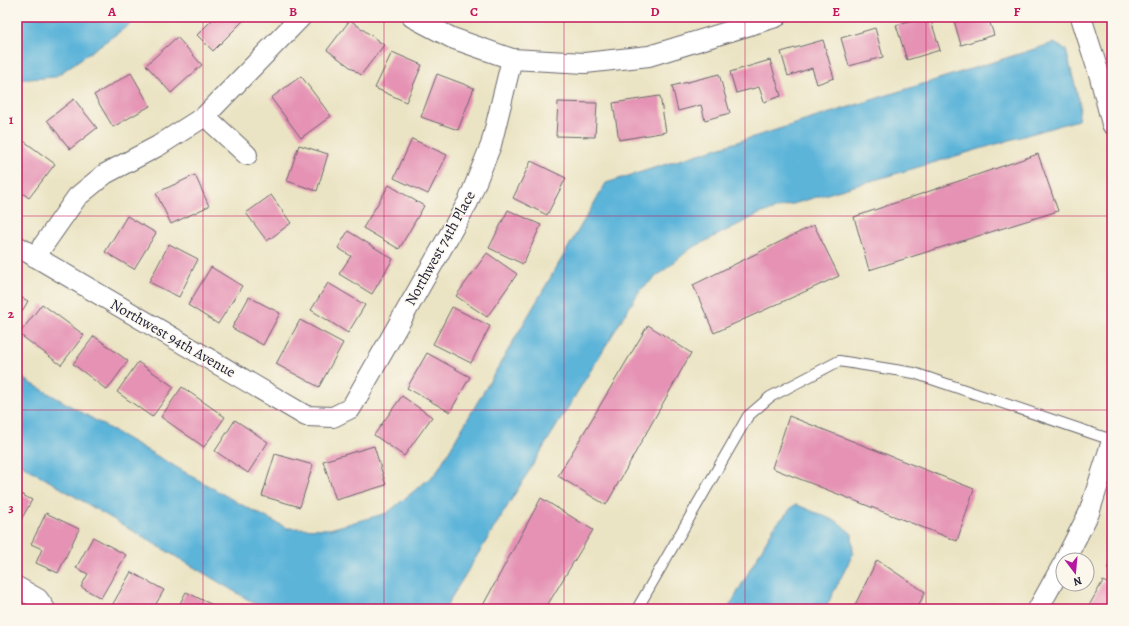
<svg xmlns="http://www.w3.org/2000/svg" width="1129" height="626" font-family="Alegreya,serif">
<rect width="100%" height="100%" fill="#fbf7ec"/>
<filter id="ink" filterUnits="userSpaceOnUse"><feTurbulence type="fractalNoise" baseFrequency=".025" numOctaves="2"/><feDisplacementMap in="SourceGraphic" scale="8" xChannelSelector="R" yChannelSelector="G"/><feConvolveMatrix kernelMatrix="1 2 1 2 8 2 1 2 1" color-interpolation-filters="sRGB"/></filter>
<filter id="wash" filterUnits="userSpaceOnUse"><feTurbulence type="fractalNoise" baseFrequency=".012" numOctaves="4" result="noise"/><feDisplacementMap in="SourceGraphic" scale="16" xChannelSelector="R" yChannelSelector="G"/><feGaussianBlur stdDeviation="0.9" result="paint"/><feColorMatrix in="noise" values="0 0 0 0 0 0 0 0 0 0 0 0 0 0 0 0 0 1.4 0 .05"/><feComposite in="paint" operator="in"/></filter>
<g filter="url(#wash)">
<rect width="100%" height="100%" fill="#ebe4c4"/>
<path fill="#5cb4d9" stroke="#3f6b8a" d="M17,17H136L132,23L55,77L17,80Z
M1054,43L1066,50L1080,105L1078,120L759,214L690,249L640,290L448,603L447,609H264L17,462V375L240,504L287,528L330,529L387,513L436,473L606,183Z
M795,504L838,522L852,534L853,554L825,609H728L774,527Z"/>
<g id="blocks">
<path fill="#e592b4" d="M215,17H247L213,51L197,35Z
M558,17H579L578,20L558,18Z
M922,17H930L940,50L907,60L896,25Z
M953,17H988L994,35L961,45Z
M1001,17H1016V18L1002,21Z
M350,20L384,45L361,75L327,50Z
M875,28L883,57L849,66L841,38Z
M177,37L202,65L171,93L146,65Z
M823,40L834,78L817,84L812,68L788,76L781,52Z
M392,52L422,65L406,102L375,88Z
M770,60L781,96L764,102L759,87L736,93L730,72Z
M131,73L150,106L113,127L94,95Z
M437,74L474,88L458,130L421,117Z
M719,74L730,113L705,120L701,105L678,111L672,86Z
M301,76L331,116L301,138L271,98Z
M660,96L666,132L619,140L613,103Z
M74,99L97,128L70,149L47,120Z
M558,102L597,103L595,137L556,136Z
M17,136L55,164L29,198L17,189Z
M412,139L447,155L428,194L394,178Z
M299,145L328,154L317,191L287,181Z
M1038,154L1058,211L869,270L854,217Z
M531,161L566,178L547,215L513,198Z
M195,175L209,206L171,224L156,193Z
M389,185L424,206L399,249L363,228Z
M271,195L291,223L267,241L246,213Z
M508,210L541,225L523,264L489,248Z
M127,216L156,233L134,269L105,252Z
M814,225L839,276L714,333L693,285Z
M348,231L393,259L372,294L339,274L351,256L338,248Z
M169,244L198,259L179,297L149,282Z
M487,253L517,274L487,317L456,296Z
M211,267L242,286L218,324L188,305Z
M328,283L365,305L348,333L311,310Z
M17,295L28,301L17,320Z
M249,297L280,313L263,345L232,328Z
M42,304L84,335L61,365L19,334Z
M452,307L490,326L471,363L433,344Z
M300,320L343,343L319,387L276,364Z
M648,325L691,353L606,505L558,476Z
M94,336L128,361L107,390L73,364Z
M427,353L470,377L450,412L407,388Z
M138,362L174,387L152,417L117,392Z
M182,387L225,417L204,447L161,417Z
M402,396L432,417L404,456L374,435Z
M789,416L974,489L957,541L772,468Z
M235,420L268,442L248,473L215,451Z
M374,446L386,485L336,500L323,461Z
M275,454L313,465L300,507L262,496Z
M17,492L32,500L17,527Z
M541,498L593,530L545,609H481Z
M46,513L79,529L58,573L36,563L42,549L31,544Z
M93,537L126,555L101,598L81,587L88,574L76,568Z
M1112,558V571L1107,569Z
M877,560L925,592L917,609H853Z
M131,572L164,590L153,609H110Z
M1103,581L1112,586V609H1087Z
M186,592L221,609H177Z"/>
</g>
</g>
<g filter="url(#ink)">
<use href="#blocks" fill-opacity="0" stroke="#68666b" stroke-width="1"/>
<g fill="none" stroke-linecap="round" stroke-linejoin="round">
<defs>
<path id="service" d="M637,609L748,416L770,397L839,361L914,373L1112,440"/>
<path id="minor" d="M412,17L452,38L512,59L585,63L649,56L776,17
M1081,17L1100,77L1112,124
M205,116L247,155
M17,246L306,416L333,417L351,408L468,202L491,145L512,59
M35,257L77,197L105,174L158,146L205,116L301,17
M1065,560L1089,513L1112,441
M17,587L38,599L45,609
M1038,609L1063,564"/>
</defs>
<use href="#service" stroke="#68666b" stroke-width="12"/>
<use href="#minor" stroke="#68666b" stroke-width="22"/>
<use href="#service" stroke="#fff" stroke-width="10"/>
<use href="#minor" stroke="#fff" stroke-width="20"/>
</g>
</g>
<path fill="none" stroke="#c2185b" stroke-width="1" stroke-opacity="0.55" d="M203,17V609M384,17V609M564,17V609M745,17V609M926,17V609M17,216H1112M17,410H1112"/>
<g text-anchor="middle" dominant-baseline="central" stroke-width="3" stroke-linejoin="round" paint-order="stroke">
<g font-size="15" fill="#22223b" stroke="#fbf7ec">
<text transform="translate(440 248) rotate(-61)">Northwest 74th Place</text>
<text transform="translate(173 338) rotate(30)">Northwest 94th Avenue</text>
</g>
</g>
<rect width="1129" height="626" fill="none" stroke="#fbf7ec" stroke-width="44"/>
<g transform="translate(1075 572) rotate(164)"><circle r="19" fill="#fbf7ec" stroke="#a4a2a5"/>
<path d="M0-3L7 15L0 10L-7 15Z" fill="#b5179e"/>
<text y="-6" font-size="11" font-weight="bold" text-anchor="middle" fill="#22223b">N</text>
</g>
<rect x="22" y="22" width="1085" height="582" fill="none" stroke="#c2185b" stroke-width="1.5"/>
<g font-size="13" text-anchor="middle" font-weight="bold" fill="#c2185b">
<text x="112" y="16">A</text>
<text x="293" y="16">B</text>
<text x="474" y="16">C</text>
<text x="655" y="16">D</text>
<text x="836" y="16">E</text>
<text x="1017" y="16">F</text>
<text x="11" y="124">1</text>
<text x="11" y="318">2</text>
<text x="11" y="512">3</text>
</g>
</svg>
